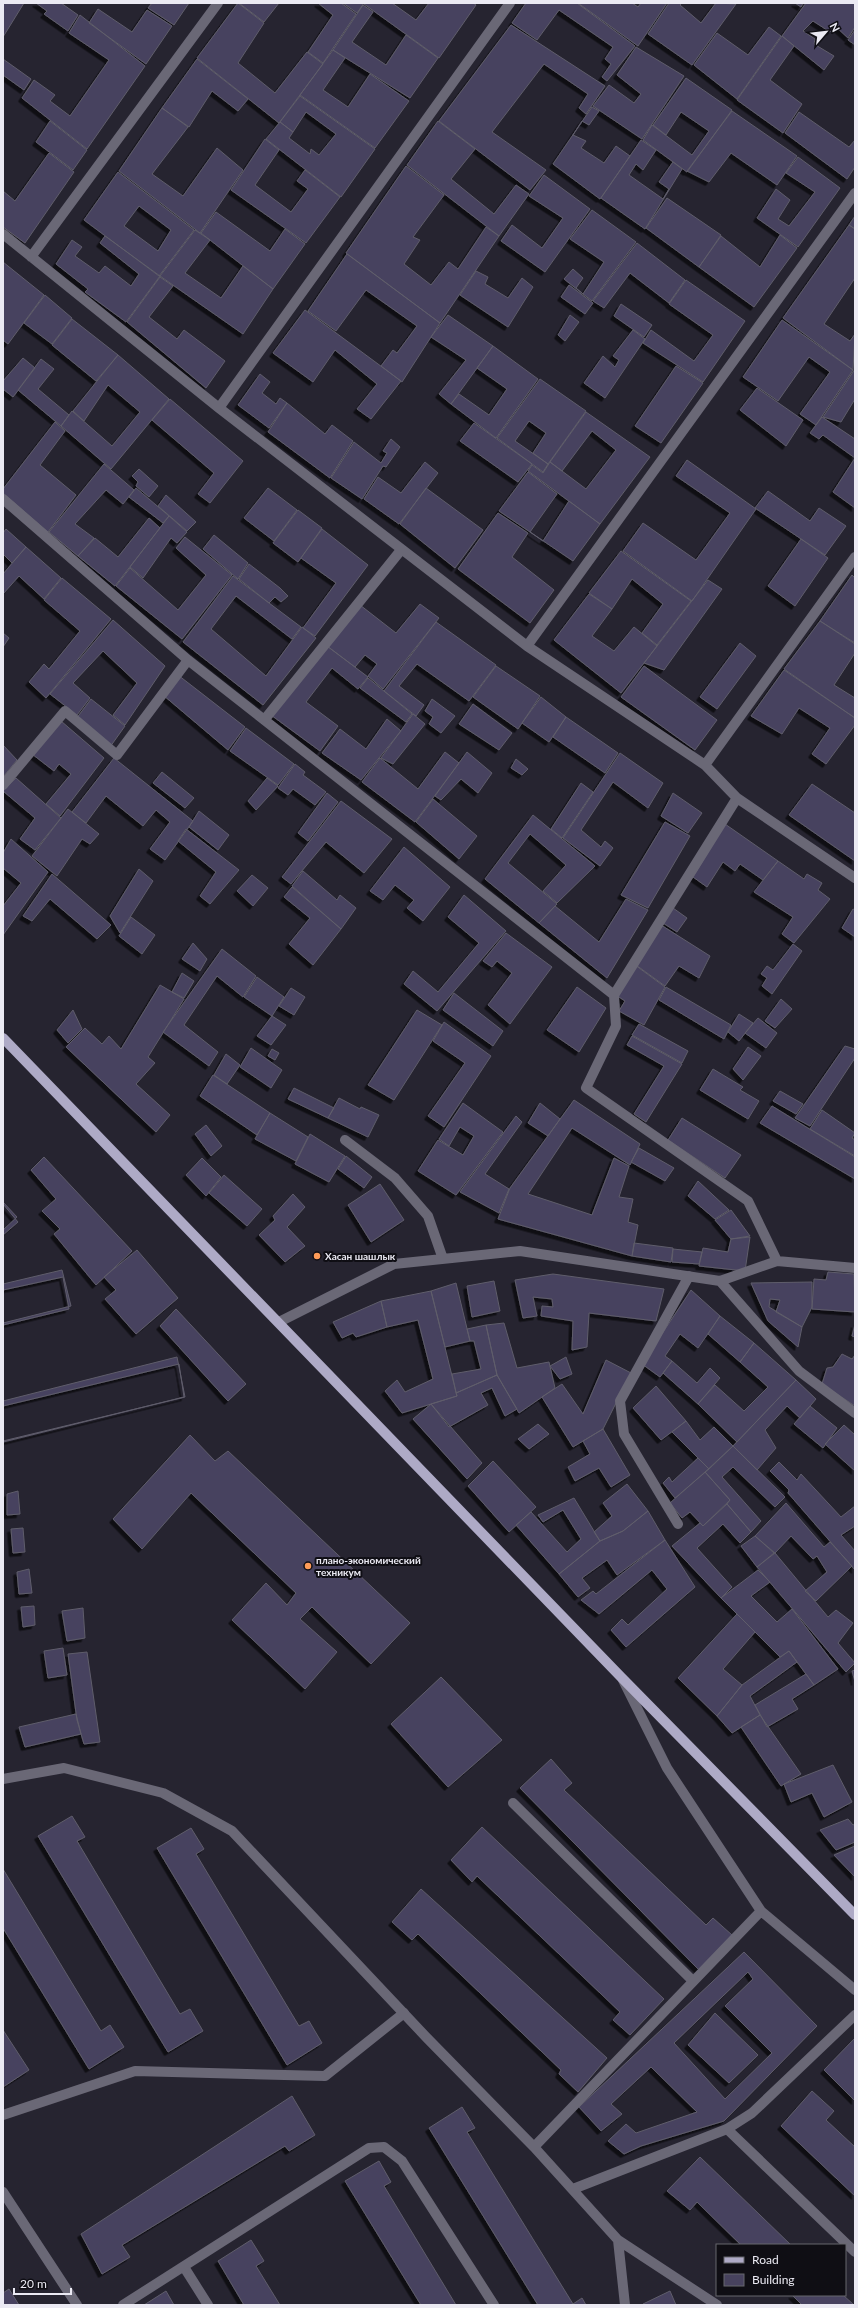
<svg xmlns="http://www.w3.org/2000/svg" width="858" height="2308" font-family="Lato,sans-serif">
<defs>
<filter id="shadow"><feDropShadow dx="-3.5" dy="3.5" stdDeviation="0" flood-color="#0009"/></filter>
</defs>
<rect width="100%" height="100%" fill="#262430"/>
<path fill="#47425e" stroke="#5f5d6b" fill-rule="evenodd" filter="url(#shadow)" d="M3,3H24L3,37Z
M36,3H61L78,15L68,31L44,14L47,11Z
M152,3H189L174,25L148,8Z
M238,3L264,23L238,63L275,93L307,52L323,64L279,123L197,58Z
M239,3H279L264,22Z
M318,3H341L356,14L323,63L308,52L333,15Z
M343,3H364L357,13Z
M365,3H392L416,20L429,3H473L476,5L439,58L364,4Z
M526,3H577L635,46L607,81L602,77L611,64L605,59L613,47L559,10L537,40L512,23Z
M578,3H632L638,7L641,3H667L638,46Z
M669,3H682L680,5L701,23L716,3L736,4L692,65L648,34Z
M795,3H803L801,7Z
M806,3H855V27L848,38L835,26L830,32L813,21L803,31L815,39L814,44L834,56L824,70L782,36Z
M363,5L373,12L352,42L386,65L406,35L438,58L410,98L333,50Z
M98,9L132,32L147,10L172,26L146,64L89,23Z
M80,15L145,66L87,149L22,98L34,80L55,95L50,101L70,116L109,60L69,33Z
M511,25L605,86L586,114L579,108L588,94L544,64L492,132L546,170L530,190L439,121Z
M769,27L781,36L737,99L694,65L717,33L748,55Z
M855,30V45L848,40Z
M782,36L794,46L770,80L802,104L783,133L737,100Z
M636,47L684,76L642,139L593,106L609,85L634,103L641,94L617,75Z
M333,50L345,58L323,90L348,107L370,74L409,101L375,148L300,95Z
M3,59L31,79L24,90L3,75Z
M197,59L248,99L238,111L212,91L189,127L162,108Z
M686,78L732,110L687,172L643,140L652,125L692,155L709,131L681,112L666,135L653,125Z
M300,96L375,149L341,197L266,139L280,122L293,132L289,138L310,154L311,149L319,155L336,134L306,112L293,132L280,122Z
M592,107L599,111L589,125L582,121L573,135L586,141L581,148L604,163L616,146L630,156L600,199L553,164Z
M162,108L188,127L152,174L183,196L217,148L243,170L200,233L119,171Z
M732,111L797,156L777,185L731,153L709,182L687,171Z
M799,112L849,147L855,140V167L847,179L785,133Z
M50,121L87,150L73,170L36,142Z
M438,121L475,149L451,179L494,214L516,185L529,194L499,236L407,165Z
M265,139L279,150L255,185L291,212L308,189L297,181L305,170L340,197L306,243L231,190Z
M641,140L656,150L643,170L636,164L629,175L663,199L669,189L659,182L673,162L682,169L645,229L601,198Z
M49,153L74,172L25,243L3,227V191L15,201Z
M798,157L840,188L798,247L757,218L776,189L790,200L778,219L789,226L815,192L786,173Z
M406,166L444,195L413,237L420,240L404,264L431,285L449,262L458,269L486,227L499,236L440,323L346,253Z
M118,172L194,230L159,276L84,220ZM139,206L171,230L158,251L124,226Z
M544,175L590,209L545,272L501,241L512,225L542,248L563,218L529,196Z
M667,198L721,235L699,267L646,228Z
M592,210L636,242L592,301L564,279L573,269L583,278L576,288L583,294L604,262L570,239Z
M216,212L270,251L285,229L305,244L273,289L201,233Z
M855,216V229L849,225Z
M849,225L855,229V278L824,324L850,341L855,334L853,370L783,318Z
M195,230L210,240L185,273L221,298L243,266L273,289L243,334L160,276Z
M780,235L797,248L754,307L699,267L721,236L760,267Z
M105,236L160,276L126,322L85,292L88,289L56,264L72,240L82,247L75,256L99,273L105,266L131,286L139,274L100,243Z
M637,243L685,280L669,303L630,273L604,308L593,301Z
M347,254L440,323L402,382L381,366L393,350L397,353L417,326L366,290L336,331L308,311Z
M3,262L44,295L8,344L3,340Z
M476,271L488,277L485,284L508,298L522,278L533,287L508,327L460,295Z
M160,277L173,286L149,317L177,339L184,330L225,361L206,388L127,322Z
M686,280L745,321L703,382L643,343L651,330L694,361L713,335L669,304Z
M569,285L593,303L585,314L561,297Z
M45,295L72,318L52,344L24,323Z
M621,304L652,325L644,337L614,316Z
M305,310L401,381L371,419L357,409L377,384L335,350L313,382L273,353Z
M448,315L493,346L451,404L439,394L466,360L431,337Z
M570,315L579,322L565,341L558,335Z
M72,319L118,355L96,381L52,345Z
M782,320L853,370L816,425L800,414L830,372L809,357L778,401L743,377Z
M633,330L645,339L605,398L584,383L603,356L615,367L619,360L613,356Z
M493,346L538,379L496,438L451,404L459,394L489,415L507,389L477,368Z
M118,355L169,399L111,469L61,426L72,411L112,446L140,412L108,385L84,421L73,411Z
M23,358L35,368L13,397L3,389V381Z
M41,359L54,369L38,389L69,415L61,426L18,390Z
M676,366L703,383L661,443L635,426Z
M855,369V399L841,422L823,417Z
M260,374L270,382L262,393L276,404L280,398L287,403L269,428L238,405Z
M540,379L586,411L548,464L533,453L546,433L529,421L515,441L548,464L543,472L497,438Z
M757,388L803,420L786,446L740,410Z
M170,399L243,461L210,503L198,494L214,473L152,420Z
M287,403L325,434L332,425L353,441L330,478L268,432Z
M586,412L650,457L600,524L528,471L532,465L543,473L550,462L586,489L616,450L592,431L562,471L550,462Z
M822,417L855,439V508L833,492L855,458L823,435L819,439L810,433Z
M55,422L65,431L40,465L76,495L48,532L3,493V489Z
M474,423L532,464L518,482L460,441Z
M391,439L400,447L386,467L383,466L362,499L331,478L354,442L381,463L387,453L383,451Z
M687,460L756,509L692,601L623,551L643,523L696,560L730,513L676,476Z
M425,462L438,473L399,524L364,499L378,477L401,493Z
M104,464L134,490L123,504L106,490L75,524L94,538L78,556L49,532Z
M139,469L158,486L149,497L136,486L138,482L132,476Z
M528,472L557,494L530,532L543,541L569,501L600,524L573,561L499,511Z
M136,488L169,516L163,523L129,497Z
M268,488L297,510L274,541L244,518Z
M426,488L483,530L455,568L400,524Z
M768,491L810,521L819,508L846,526L825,555L755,508Z
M166,495L196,522L187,531L158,506Z
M298,510L322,528L298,562L273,543Z
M498,513L528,533L512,557L554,590L530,623L458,569Z
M169,516L187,532L177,543L171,538L143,578L130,567Z
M149,518L160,528L115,586L78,556L95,538L118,557Z
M6,529L26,547L12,563L3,554V533Z
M322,529L368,565L315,636L303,628L336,583L301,558Z
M214,535L248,563L238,579L203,549Z
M185,537L232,575L182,639L116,586L130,568L178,610L206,575L176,548Z
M801,539L828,558L795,606L768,586Z
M26,547L61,578L44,599L19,576L3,594V574Z
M621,551L691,601L657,645L642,633L663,604L632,579L612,609L589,593Z
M249,564L280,588L288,596L281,602L275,597L269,603L239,579Z
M852,575L855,578V643L820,621Z
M233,576L301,627L292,639L236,596L211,629L266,676L302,627L316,638L263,705L183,642Z
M62,578L111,619L46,698L29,682L44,664L49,669L80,631L44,600Z
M708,580L722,589L664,670L644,663Z
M589,594L612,609L592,636L614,651L634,627L657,646L621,693L554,640Z
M420,604L439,618L383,689L368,676L377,664L365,655L355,667L327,646L360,605L396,633Z
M113,620L165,666L125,725L113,715L137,683L103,651L73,683L90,698L77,715L50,694Z
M820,621L855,644V653L834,685L855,698V718L784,669Z
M436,622L496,665L469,701L417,664L399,686L424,705L416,716L384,691Z
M3,633L9,638L3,647Z
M740,643L756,656L717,709L700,697Z
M327,646L368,677L358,689L332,668L306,702L338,726L320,751L271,715Z
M496,666L540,696L518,729L473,697Z
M644,666L717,720L695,750L621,697Z
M784,670L855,718V725L826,764L812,754L830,728L799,708L782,734L751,716Z
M178,675L245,727L228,750L163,695Z
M368,678L412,714L406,722L360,688Z
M541,697L566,717L549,742L522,723Z
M91,699L125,726L110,747L76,719Z
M432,699L455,716L441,733L429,724L433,717L425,711Z
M473,704L512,733L499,750L459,724Z
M413,714L425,724L393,764L381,758Z
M566,717L618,753L605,773L553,737Z
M387,719L401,731L361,780L322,753L340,729L366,749Z
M61,721L104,758L60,816L46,804L71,774L59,764L54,771L32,754Z
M246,728L294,764L278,785L230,751Z
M3,745L17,760L3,777Z
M445,752L459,763L415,822L362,782L380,758L418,789Z
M467,752L492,773L478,793L461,779L441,800L435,796Z
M620,753L663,783L648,808L613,782L581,830L601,847L605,841L613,848L600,866L563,838Z
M114,758L193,821L165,860L150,849L170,822L156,810L143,826L106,796L86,823L72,812Z
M516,759L528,769L522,775L511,768Z
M295,764L305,772L303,775L326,792L315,805L293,789L288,795L278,788Z
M162,772L194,798L185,808L153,783Z
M16,778L61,818L35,850L20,839L35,818L3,791Z
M267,778L278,786L256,810L248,801Z
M581,783L593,792L562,838L551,829Z
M812,784L855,813V861L789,815Z
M327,793L338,802L308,841L298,833Z
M673,793L702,813L688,833L661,816Z
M433,799L477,836L459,859L416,822Z
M341,801L392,839L364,873L326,842L291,884L282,877Z
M68,809L99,834L90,844L82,839L57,876L32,856Z
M199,811L229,835L218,850L189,827Z
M533,815L595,866L557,903L543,891L566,865L530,834L508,863L557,904L539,923L485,879Z
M665,822L690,836L648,908L621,895Z
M725,824L778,861L763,880L740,864L735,871L723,862L707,887L693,877Z
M186,829L239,870L210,904L200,896L216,872L178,841Z
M11,839L48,872L3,935V906L21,883L3,868V853Z
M404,847L450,887L423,921L407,908L414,900L395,885L383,900L370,891Z
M778,861L804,879L807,874L822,883L818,890L830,899L794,943L782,934L793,917L754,892Z
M139,869L153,881L120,933L110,916Z
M303,871L337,900L340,895L356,908L341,929L292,886Z
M52,874L111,925L97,939L50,899L32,921L23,916Z
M252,875L268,888L253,906L237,891Z
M292,887L341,929L313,965L289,944L310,918L284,897Z
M464,895L506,931L437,1011L404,984L413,971L438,992L479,943L448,917Z
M626,899L648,910L607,978L539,923L555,906L599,942Z
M673,908L687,918L677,932L663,923Z
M853,909L855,910V937L842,928Z
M131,917L155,935L142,954L119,936Z
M661,925L710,956L699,978L679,966L665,986L636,965Z
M506,933L552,967L510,1024L488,1005L512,973L497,961L492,967L483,961Z
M193,943L207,959L200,971L182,959Z
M793,944L802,951L772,994L762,986L767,978L761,974L767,966L773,970Z
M222,949L256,976L243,997L217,976L184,1025L218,1052L209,1066L163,1032Z
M635,965L665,987L644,1025L619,1011L625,1001L616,995Z
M182,973L194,981L184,998L172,992Z
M257,977L284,997L272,1016L244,997Z
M160,985L184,999L148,1057L155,1063L136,1084L170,1115L156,1132L66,1047L85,1028L102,1044L109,1036L121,1049Z
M577,987L606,1008L579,1052L547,1030Z
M666,987L731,1025L724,1039L659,1000Z
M291,988L305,997L294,1015L279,1006Z
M454,993L503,1031L493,1046L443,1010Z
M781,999L792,1009L775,1028L765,1021Z
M73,1010L82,1029L68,1043L57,1030Z
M417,1010L442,1025L394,1100L368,1085Z
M739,1014L753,1023L739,1041L728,1032Z
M272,1016L286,1025L271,1045L257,1036Z
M758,1018L777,1033L766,1048L745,1033Z
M444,1022L491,1056L444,1127L428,1116L465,1063L433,1041Z
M639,1024L688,1051L682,1063L632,1035Z
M632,1036L682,1064L646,1122L634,1114L664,1066L627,1045Z
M845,1046L855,1049V1058L810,1126L795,1118Z
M748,1047L761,1056L743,1080L733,1069Z
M251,1048L282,1070L271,1088L240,1067Z
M272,1049L279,1053L275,1060L268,1056Z
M226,1054L240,1065L227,1084L214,1075Z
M713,1069L743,1087L740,1090L759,1101L748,1119L700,1090Z
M213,1075L270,1113L257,1135L200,1096Z
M294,1088L334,1108L328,1118L288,1099Z
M780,1091L803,1104L796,1114L773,1101Z
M339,1098L360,1109L361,1107L379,1115L368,1137L328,1118Z
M574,1100L640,1144L630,1165L572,1128L528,1194L592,1215L614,1158L629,1166L619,1197L633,1199L628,1222L638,1225L632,1256L498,1219L510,1188Z
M463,1103L503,1132L456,1195L418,1171L438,1140L463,1155L474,1136L460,1127L449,1146L439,1139Z
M540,1103L560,1119L548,1136L528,1123Z
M772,1106L855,1157V1179L760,1123Z
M822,1110L855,1133L852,1138L855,1140V1156L810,1129Z
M270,1113L308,1137L296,1161L255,1139Z
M516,1116L522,1122L485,1174L509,1189L499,1213L460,1192Z
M682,1118L741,1155L725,1178L668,1140Z
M206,1125L222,1146L211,1156L195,1134Z
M310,1134L345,1156L329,1182L295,1164Z
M639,1148L674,1168L665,1181L631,1162Z
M346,1156L372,1177L364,1188L338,1169Z
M44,1157L132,1251L96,1285L54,1234L60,1229L42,1211L56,1199L31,1170Z
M202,1158L221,1177L206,1196L186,1175Z
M224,1175L262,1209L247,1226L209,1193Z
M698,1181L729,1210L715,1219L688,1196Z
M380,1184L404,1220L371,1242L348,1205Z
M293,1194L305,1207L287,1227L305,1246L285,1262L259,1235L275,1220L273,1216Z
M3,1202L17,1217L3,1230Z
M3,1204L18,1222L3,1235Z
M731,1210L750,1236L731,1239L715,1220Z
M750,1237L745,1271L699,1266L703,1248L728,1252L731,1239Z
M634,1243L673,1248L671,1262L632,1256Z
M673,1249L702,1252L699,1264L672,1262Z
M137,1250L178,1298L136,1334L105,1299L116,1290L104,1277Z
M62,1270L71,1306L3,1323V1284Z
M828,1272L854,1274L855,1312L812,1309L814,1279L826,1280Z
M553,1274L664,1289L656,1321L589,1313L587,1347L572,1350L573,1321L541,1316L542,1306L553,1307L552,1299L533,1297L537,1316L523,1318L515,1280Z
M63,1277L69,1309L3,1325V1290Z
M494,1281L500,1311L472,1317L467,1286Z
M812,1282V1307L802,1327L776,1312L780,1300L770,1299L769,1307L802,1327L798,1347L768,1321L751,1283Z
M456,1283L470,1341L445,1347L431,1291Z
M691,1290L720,1316L698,1348L680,1334L665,1356L672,1361L660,1377L642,1364Z
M431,1291L457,1396L402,1413L385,1391L397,1380L405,1392L433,1379L418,1320L387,1327L381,1301Z
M381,1301L387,1327L356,1337L353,1333L342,1338L333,1322Z
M176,1309L246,1384L228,1401L160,1326Z
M720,1316L754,1343L740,1362L708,1334Z
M504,1323L517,1368L549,1362L555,1388L519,1413L497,1375L486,1325Z
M855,1324V1337L852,1336Z
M486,1325L497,1375L456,1393L452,1374L481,1369L474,1341H470L467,1329Z
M754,1343L796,1380L737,1442L698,1404L715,1385L744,1411L768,1387L740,1362Z
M842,1354L852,1359L855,1355V1406L822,1384L827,1368L833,1367Z
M177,1357L185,1397L3,1441V1401Z
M566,1357L572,1374L560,1379L550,1366Z
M606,1360L631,1373L603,1429L573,1447L542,1397L562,1384L583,1414Z
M672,1361L697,1383L710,1368L720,1378L698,1404L663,1373Z
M179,1364L184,1397L3,1442V1406Z
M497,1375L517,1409L505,1416L492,1388L481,1393L488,1405L449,1427L431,1404L457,1396L456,1393Z
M796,1380L816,1399L800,1418L787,1406L765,1430L776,1448L757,1470L733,1446Z
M656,1386L686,1421L661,1440L633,1408Z
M431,1404L482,1463L467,1479L413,1419Z
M810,1406L837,1428L823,1448L794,1424Z
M686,1421L700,1440L714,1427L733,1446L709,1469L672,1432Z
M538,1424L549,1434L529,1449L518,1439Z
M844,1425L855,1435V1471L825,1444Z
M603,1429L630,1475L611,1487L599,1468L575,1481L568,1467L590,1454L583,1441Z
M190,1435L215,1461L228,1451L410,1623L371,1664L312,1607L300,1619L337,1652L305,1689L232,1620L266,1583L287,1605L296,1593L191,1493L142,1549L113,1519Z
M733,1446L785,1497L775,1507L733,1467L722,1477L761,1521L751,1532L727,1504L730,1500L705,1472Z
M698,1458L709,1469L675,1498L663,1483L669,1477L672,1482Z
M493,1461L536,1507L509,1532L468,1486Z
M779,1462L797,1480L801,1474L841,1517L855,1506V1526L841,1535L855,1551V1570L788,1493L789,1490L770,1471Z
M705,1472L730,1500L703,1526L690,1512L682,1518L670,1503Z
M627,1484L648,1511L623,1531L600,1541L594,1532L612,1516L603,1503Z
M18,1491L20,1514L7,1515V1494Z
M574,1498L600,1541L559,1574L516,1525L531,1512L567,1552L581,1539L563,1510L543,1522L538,1515Z
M786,1503L824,1547L830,1542L852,1566L816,1601L805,1591L827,1572L817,1556L813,1559L791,1536L775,1553L755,1536Z
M727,1504L751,1532L740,1543L723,1524L697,1548L732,1587L721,1598L672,1546L700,1523L703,1526Z
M648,1511L665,1540L617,1575L607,1560L582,1578L590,1588L578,1597L559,1574L600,1541L623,1531Z
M23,1528L25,1552L13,1553L11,1529Z
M755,1536L774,1553L757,1567L741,1546Z
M665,1540L695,1587L626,1647L611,1630L622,1619L628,1625L667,1589L652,1570L599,1614L581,1600L593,1591L596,1594Z
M775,1553L828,1617L836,1610L853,1623L838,1643L855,1663L846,1672L757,1567Z
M29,1569L32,1593L19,1594L17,1572Z
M758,1570L770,1582L751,1596L777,1622L792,1609L838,1669L814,1685L789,1651L780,1657L721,1598Z
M34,1606L35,1625L23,1627L21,1607Z
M83,1608L85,1638L67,1641L62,1611Z
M737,1614L755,1632L723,1669L742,1685L717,1716L678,1678Z
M63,1648L67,1675L48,1678L44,1651Z
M789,1651L797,1662L750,1696L760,1715L732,1733L717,1716L742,1685Z
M87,1652L100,1742L84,1744L77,1720L68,1654Z
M855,1670V1682L852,1671Z
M806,1674L814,1685L792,1699L798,1709L767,1727L755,1705Z
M441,1677L502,1740L448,1787L391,1724Z
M76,1714L81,1734L25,1747L19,1727Z
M760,1715L801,1774L781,1786L741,1727Z
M551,1759L572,1783L564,1790L706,1925L713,1918L732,1935L699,1970L520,1788Z
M833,1765L852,1802L824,1817L812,1793L791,1802L784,1784Z
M72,1816L85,1837L77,1841L180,2014L190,2009L203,2031L168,2052L38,1836Z
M848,1819L853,1825L855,1824V1842L836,1850L820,1830Z
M482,1827L664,1999L630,2035L613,2020L620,2012L477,1876L472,1882L451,1860Z
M191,1828L204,1849L196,1854L299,2026L309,2021L322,2043L287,2065L157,1848Z
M855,1846V1877L834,1855Z
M3,1869L101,2031L110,2025L124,2047L89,2069L3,1928Z
M421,1889L607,2058L578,2092L559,2074L561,2070L418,1934L412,1940L392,1922Z
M744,1952L817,2026L724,2121L641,2146L624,2154L608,2141L626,2124L636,2133L697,2112L651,2067L611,2104L622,2114L601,2131L579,2107ZM748,1972L753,1979L725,2006L772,2053L725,2099L674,2043Z
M715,2013L758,2055L729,2083L688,2045Z
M3,2030L29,2070L3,2087Z
M855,2038V2101L824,2070Z
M812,2091L834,2111L826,2120L855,2147V2196L781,2126Z
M292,2096L315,2135L289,2151L285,2146L122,2245L130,2257L102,2274L81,2234Z
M462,2107L475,2128L467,2132L573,2304L582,2298L586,2305H538L429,2128Z
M700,2157L791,2245H741L697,2202L690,2210L667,2191Z
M379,2161L391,2182L384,2186L456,2305H421L345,2181Z
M251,2240L264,2261L256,2266L280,2305H244L218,2261Z
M9,2289L19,2305H3V2293Z
M166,2291L174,2305H144Z
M670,2291L676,2305H643V2304Z
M792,2295H843L854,2305H802Z"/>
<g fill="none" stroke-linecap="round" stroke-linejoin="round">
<path stroke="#6a6876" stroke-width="10" d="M513,1803L693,1981
M3,2115L135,2071L325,2076L404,2013
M727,2129L855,2252
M184,2267L208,2305
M123,2305L369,2148L384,2147L402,2161L494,2305"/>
<path stroke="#6a6876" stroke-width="10" d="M3,234L219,408L527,646L705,765L737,798L855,878
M31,257L218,3
M219,408L510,3
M3,499L188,660L614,995
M527,646L855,193
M265,719L401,550
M705,765L855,557
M3,785L65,711L117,755L188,660
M737,798L614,995L616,1026L586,1088L748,1201L777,1261
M345,1140L395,1178L428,1216L443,1259
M720,1281L799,1371L855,1413
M279,1322L394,1264L520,1251L720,1281L777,1261L855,1268
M678,1524L624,1434L620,1401L689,1276
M623,1680L667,1768L761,1911L855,1990
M3,1779L64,1768L163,1793L232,1831L427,2038L534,2147L618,2240L717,2305
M534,2147L761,1911
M573,2189L727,2129L752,2113L855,2015
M3,2192L77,2305
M618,2240L625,2305"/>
<path stroke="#aeaac6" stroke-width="10" d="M3,1038L621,1677L855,1915"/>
</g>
<g fill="#fe9b58" stroke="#0f0e14" stroke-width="1.5">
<circle cx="317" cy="1256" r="4"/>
<circle cx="308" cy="1566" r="4"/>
</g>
<g text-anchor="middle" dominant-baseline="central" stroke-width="4" stroke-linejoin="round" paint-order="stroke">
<g font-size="10" font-weight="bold" fill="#ebeaf3" stroke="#0f0e14" text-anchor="start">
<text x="325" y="1256">Хасан шашлык</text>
<text x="316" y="1560">плано-экономический<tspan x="316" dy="12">техникум</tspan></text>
</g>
</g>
<rect width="858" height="2308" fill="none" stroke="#ebeaf3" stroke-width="8"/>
<rect x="716" y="2244" width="130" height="52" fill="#0f0e14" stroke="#67666d"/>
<rect x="724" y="2257" width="20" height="6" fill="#aeaac6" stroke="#67666d"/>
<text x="752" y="2264" font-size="12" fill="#ebeaf3">Road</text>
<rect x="724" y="2274" width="20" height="12" fill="#47425e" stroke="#67666d"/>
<text x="752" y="2284" font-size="12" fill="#ebeaf3">Building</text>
<g transform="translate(826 32) rotate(62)" stroke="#0f0e14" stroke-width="3" paint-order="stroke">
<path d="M0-3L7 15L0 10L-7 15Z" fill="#ebeaf3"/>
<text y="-6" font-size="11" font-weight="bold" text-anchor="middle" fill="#ebeaf3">N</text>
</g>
<path d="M14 2288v6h57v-6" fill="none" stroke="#ebeaf3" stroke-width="2"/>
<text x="20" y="2288" font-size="12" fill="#ebeaf3" stroke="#0f0e14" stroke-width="3" paint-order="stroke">20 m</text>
</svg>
